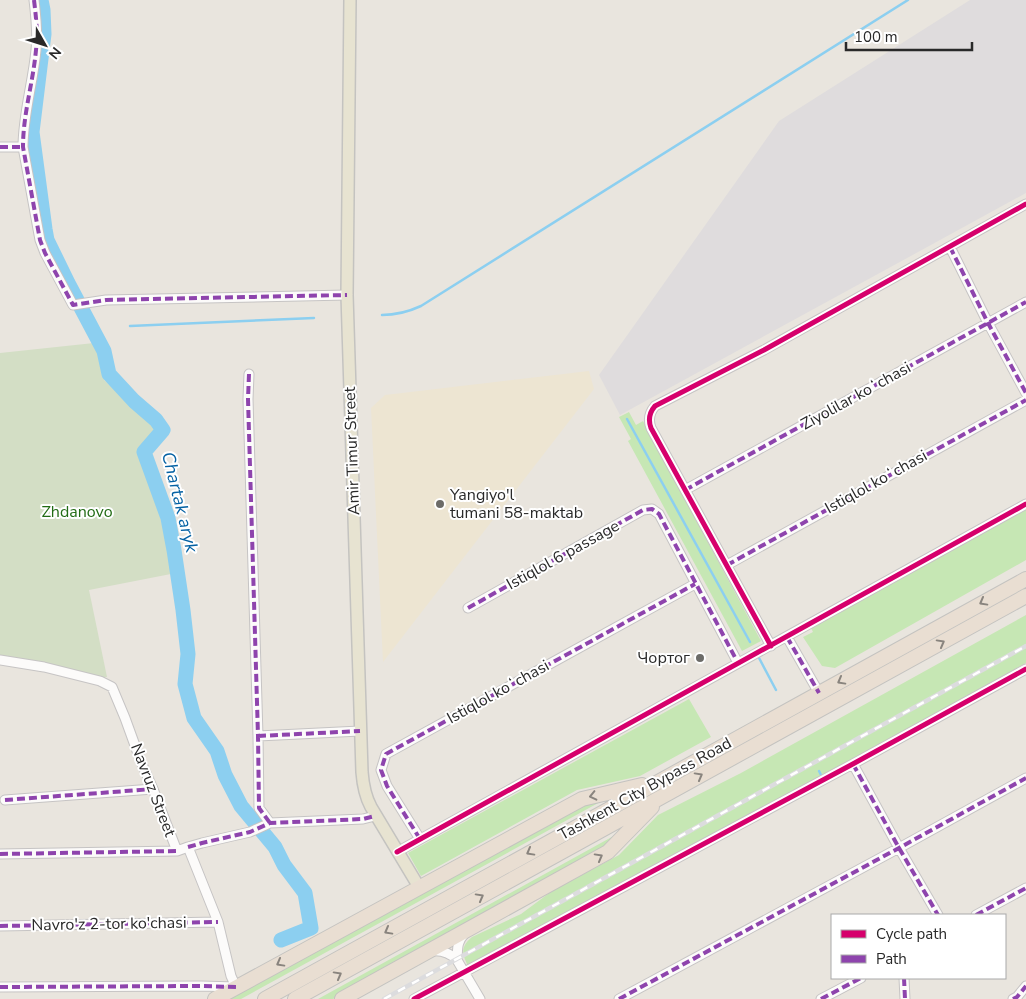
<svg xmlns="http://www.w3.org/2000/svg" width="1026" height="999" font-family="'Nunito Sans',sans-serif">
<rect width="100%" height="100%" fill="#e9e5de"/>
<path fill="#dfdcdd" d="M970,0H1026V193L620,415L599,375L779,121Z"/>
<path fill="#ede5d2" d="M589,371L594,389L383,662L371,408L385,395Z"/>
<path fill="#c6e7b4" d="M629,412L636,425L643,421L761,641L742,651L628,441L631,439L619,417Z
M1026,508V560L835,668L822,666L803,637L813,632L811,628Z
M1026,615V663L852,761L468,966C462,954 460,947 472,937L521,914L552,891L619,855L658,815L741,773Z
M689,699L711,737L640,776L577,790L421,876L408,853Z
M600,802L241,999H228L584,804Z
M619,833L605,849L333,999H318Z"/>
<path fill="#d3dec5" d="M94,343L102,360L104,380L155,425L156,432L139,452L159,513L176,573L89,590L107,677H97L0,657V353Z"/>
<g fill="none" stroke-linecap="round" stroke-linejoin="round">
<path stroke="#8ccff0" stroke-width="2.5" d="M382,315C397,315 408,312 421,306L908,0
M130,326L314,318
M627,419L750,642
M758,656L776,690
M819,771L821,775"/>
<path stroke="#8ccff0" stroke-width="15" d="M41,0L43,10L44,34L32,132L45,229L47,240L68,283L104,351L109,374L134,401L156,420L163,430L144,452L168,518L174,550L183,610L188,654L185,684L194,718L217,751L225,775L241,806L275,847L284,865L305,893L311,928L281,940"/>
<defs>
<path id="minor" d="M34,0C36,17 38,33 36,50C33,83 23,114 23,147L40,240L45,253L73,305L106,300L347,295
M0,147H23
M950,247L988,323L1026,393
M249,374L248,399L258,736L259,808L270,823
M685,490L1026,302
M727,565L1026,400
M468,608L643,510L652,509L659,514L738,663
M787,637L819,693
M771,646L651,428C648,420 649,413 655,406L764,350L1026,204
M0,660L44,667L100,681L112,687L125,718L141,762L153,789L177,851L188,847L218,922L231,976L236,987L201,986L0,987
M258,736L360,731
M853,764L899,848L938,915
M5,800L153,789
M420,839L387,786L381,770L386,754L695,584
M188,847L202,843L250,832L270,823L363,819L375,816
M397,852L1026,504
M0,854L177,851
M976,915L1026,888
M0,926L218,922
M432,951C442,950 450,953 457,960C458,948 456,943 465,933
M457,960L480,999
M904,978L905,999
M414,999L851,765L1026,669
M619,999L899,848L1026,778
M821,999L861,978
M1013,999L1017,997L1026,986"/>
<path id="major" d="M350,0L347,295L362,772C363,785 365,796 371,807L419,887"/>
<path id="highway" d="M215,999L582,799L642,785
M265,999L1026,579
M295,999L1026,596
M342,999L608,852L652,807"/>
</defs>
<use href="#minor" stroke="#c6c4c4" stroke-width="11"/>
<use href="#major" stroke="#c4c3c0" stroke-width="14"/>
<use href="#highway" stroke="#c4c3c0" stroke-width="16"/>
<use href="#minor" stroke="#fcfbfa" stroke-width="9"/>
<use href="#major" stroke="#e7e3d1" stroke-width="11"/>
<use href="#highway" stroke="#e9ded2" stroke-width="14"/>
<defs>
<path id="rail" d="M384,999L1026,646"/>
</defs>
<use href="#rail" stroke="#dcdcde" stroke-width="4.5"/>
<use href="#rail" stroke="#fff" stroke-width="2.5" stroke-dasharray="8" stroke-linecap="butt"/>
<path stroke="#8e44ad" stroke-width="4" stroke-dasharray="8 4" stroke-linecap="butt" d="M34,0C36,17 38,33 36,50C33,83 23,114 23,147L40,240L45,253L73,305L106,300L347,295
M0,147H23
M950,247L988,323L1026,393
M249,374L248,399L258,736L259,808L270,823
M685,490L1026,302
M727,565L1026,400
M468,608L643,510L652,509L659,514L738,663
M787,637L819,693
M258,736L360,731
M853,764L899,848L938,915
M5,800L153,789
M420,839L387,786L381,770L386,754L695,584
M188,847L202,843L250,832L270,823L363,819L375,816
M0,854L177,851
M976,915L1026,888
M0,926L218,922
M904,978L905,999
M0,987L201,986L236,987
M619,999L899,848L1026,778
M821,999L861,978
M1013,999L1017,997L1026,986"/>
<defs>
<path id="cycleway" d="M771,646L651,428C648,420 649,413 655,406L764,350L1026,204
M397,852L1026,504
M414,999L851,765L1026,669"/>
</defs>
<use href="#cycleway" stroke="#fff" stroke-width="8"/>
<use href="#cycleway" stroke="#d6006c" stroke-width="5"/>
</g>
<defs><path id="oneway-chevron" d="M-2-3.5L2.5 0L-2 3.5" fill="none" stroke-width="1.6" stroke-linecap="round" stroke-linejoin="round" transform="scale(1.25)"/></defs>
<g stroke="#89847e">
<use href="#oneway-chevron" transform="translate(983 602) rotate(151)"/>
<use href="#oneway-chevron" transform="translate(941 643) rotate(-29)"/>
<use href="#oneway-chevron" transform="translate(841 681) rotate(151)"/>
<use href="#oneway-chevron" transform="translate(699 776) rotate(-29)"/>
<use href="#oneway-chevron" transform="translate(593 796) rotate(167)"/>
<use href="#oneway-chevron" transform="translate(530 852) rotate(151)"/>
<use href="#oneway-chevron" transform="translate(599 857) rotate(-29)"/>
<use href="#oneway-chevron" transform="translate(480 897) rotate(-29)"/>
<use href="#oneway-chevron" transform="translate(388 931) rotate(151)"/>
<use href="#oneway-chevron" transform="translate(280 963) rotate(151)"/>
<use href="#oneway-chevron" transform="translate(338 975) rotate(-29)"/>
</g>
<g fill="#6c6b68" stroke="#fff" stroke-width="2">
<circle cx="440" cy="504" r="5"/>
<circle cx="700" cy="658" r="5"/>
</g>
<g text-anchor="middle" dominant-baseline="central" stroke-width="4" stroke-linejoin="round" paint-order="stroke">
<g font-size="16" fill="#292929" stroke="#fff">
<text transform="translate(856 396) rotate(-29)">Ziyolilar koʻchasi</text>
<text transform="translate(352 451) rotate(-92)">Amir Timur Street</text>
<text transform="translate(876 482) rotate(-29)">Istiqlol koʻchasi</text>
<text transform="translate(563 555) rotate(-29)">Istiqlol 6 passage</text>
<text transform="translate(498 692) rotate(-29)">Istiqlol koʻchasi</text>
<text transform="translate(645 789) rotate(-29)">Tashkent City Bypass Road</text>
<text transform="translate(153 790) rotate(69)">Navruz Street</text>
<text transform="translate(109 924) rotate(-1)">Navro'z 2-tor ko'chasi</text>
</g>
<g font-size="16" fill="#292929" stroke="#fff" text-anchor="start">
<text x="450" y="495">Yangiyo'l<tspan x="450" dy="18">tumani 58-maktab</tspan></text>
<text x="690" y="658" text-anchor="end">Чортог</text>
</g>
<g font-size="16" fill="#216b14" stroke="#fff">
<text x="77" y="512">Zhdanovo</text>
</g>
<g font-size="18" font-style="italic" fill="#0461a3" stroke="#fff">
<text transform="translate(180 502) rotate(76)">Chartak aryk</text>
</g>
</g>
<rect x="831" y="914" width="175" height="65" fill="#ffffff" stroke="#a9a9a9"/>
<rect x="841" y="930" width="25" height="8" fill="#d6006c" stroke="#a9a9a9"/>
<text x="876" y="939" font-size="15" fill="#292929">Cycle path</text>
<rect x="841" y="955" width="25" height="8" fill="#8e44ad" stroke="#a9a9a9"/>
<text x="876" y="964" font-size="15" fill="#292929">Path</text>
<g transform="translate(45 45) rotate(129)" stroke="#ffffff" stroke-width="4" paint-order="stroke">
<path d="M0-4L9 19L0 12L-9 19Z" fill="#292929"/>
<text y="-8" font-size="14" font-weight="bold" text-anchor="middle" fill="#292929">N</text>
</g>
<path d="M846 42v8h126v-8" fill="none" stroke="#292929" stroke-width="2.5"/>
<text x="854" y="42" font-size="15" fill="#292929" stroke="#ffffff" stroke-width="4" paint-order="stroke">100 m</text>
</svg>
